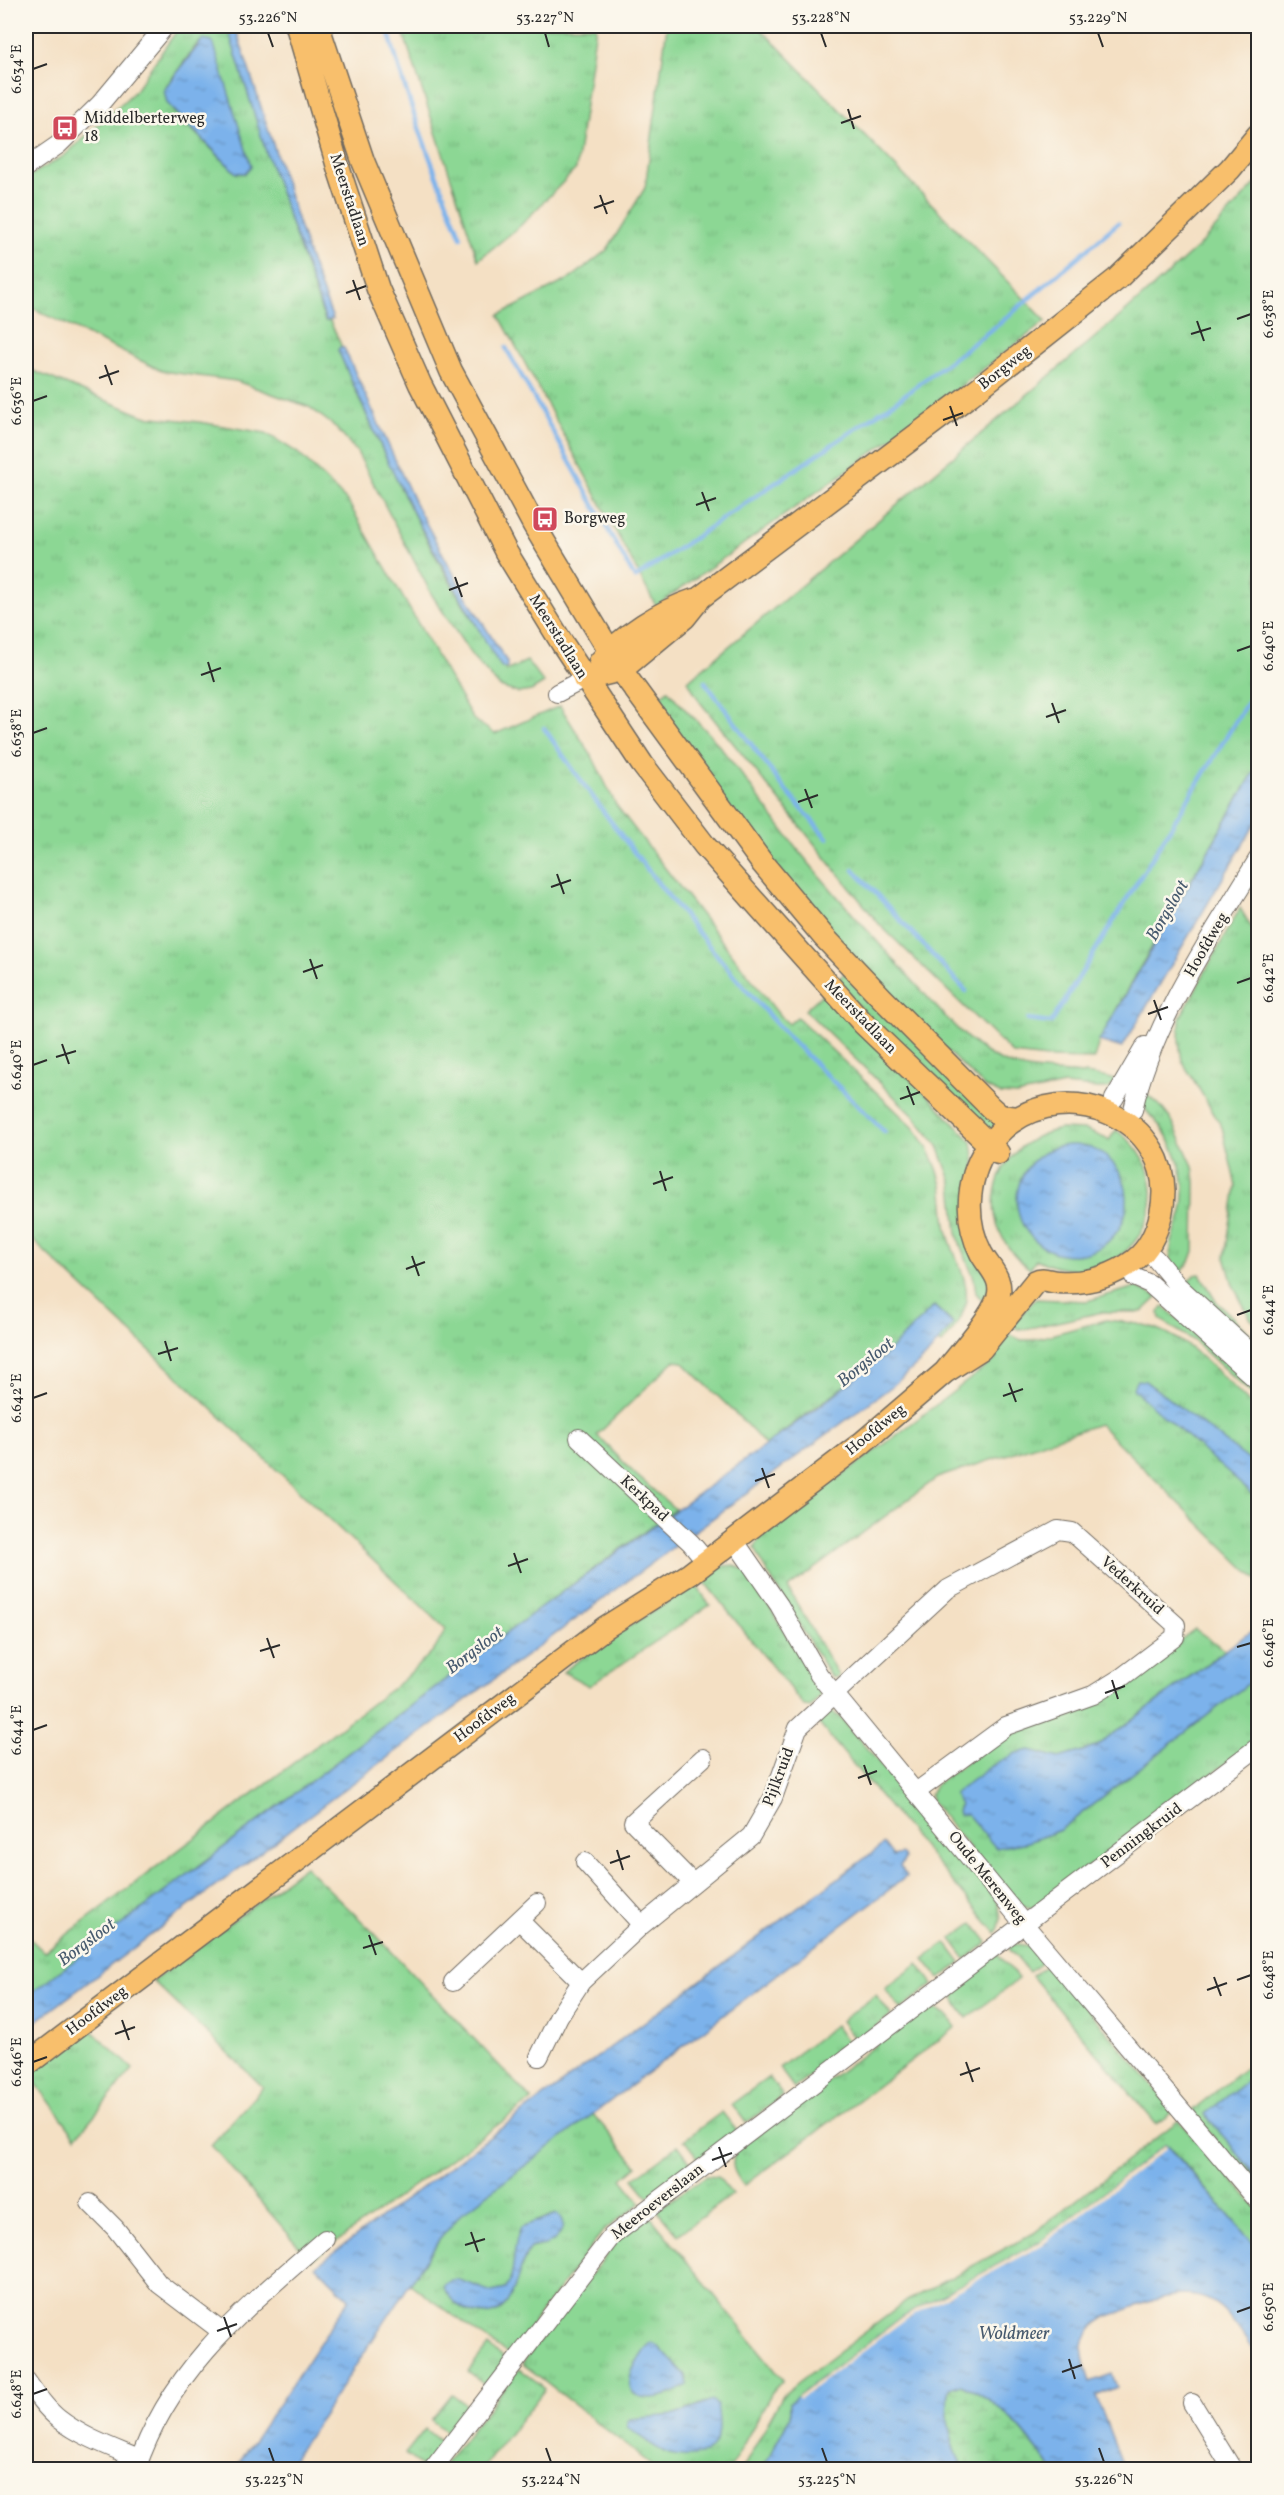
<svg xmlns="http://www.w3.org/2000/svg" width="1284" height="2495" font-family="Vollkorn,serif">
<defs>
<pattern id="grass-tufts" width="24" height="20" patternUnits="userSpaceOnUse" patternTransform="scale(1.5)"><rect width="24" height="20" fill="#8cd794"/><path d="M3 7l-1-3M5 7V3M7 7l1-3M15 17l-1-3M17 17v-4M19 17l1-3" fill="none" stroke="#79b980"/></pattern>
<pattern id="wetland-marsh" width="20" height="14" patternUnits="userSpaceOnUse" patternTransform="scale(1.5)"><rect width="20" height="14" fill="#8cd794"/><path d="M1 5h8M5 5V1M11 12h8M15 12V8" fill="none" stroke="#79b980"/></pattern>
<pattern id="water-ripples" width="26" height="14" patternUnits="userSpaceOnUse" patternTransform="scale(1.5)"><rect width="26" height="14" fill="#7cb2eb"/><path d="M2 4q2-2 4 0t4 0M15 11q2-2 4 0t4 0" fill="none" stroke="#6691bf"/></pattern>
</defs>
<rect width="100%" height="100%" fill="#fbf7ec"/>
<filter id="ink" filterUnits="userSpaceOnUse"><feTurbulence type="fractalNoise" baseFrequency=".0167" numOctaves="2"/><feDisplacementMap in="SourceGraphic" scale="12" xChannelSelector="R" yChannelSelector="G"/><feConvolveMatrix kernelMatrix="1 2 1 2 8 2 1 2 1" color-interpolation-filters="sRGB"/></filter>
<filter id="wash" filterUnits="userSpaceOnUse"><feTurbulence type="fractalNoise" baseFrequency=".008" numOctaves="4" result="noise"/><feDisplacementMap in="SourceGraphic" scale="24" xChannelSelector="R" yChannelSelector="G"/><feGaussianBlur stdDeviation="1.35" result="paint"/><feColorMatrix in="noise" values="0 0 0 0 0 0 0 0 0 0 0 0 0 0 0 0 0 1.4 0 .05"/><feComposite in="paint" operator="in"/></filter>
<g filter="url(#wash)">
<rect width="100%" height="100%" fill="#f4e0c4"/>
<path fill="url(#grass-tufts)" stroke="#5c8160" stroke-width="1.5" fill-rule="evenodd" d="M180,26H227L267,155L325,321H330L342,347L338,350C385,460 436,570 505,669L506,671L527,661L544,683L531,691L518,693L500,687L472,656L432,595L357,452L333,425L309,407L236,381L162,371L26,305V178L64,156L134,92ZM202,41L245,173H236L173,111L164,89L197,44Z
M401,26H596L576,169L520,226L478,260Z
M667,26H758L1046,321L893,438L656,606L499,315L571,278L607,250L645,188Z
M1258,181V765L1132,981L1099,1041L1094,1059L1047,1058L1013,1054L880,925L700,702L688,681L1125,312L1198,247Z
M26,368L144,416L199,422L266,433L298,453L348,502L473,719L495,734L560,706L593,758L616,805L780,1016L789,1024L797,1017L913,1127C928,1146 940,1168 943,1193C945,1207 944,1221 948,1234C953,1256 969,1278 966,1300C964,1318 953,1330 942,1344L938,1342L953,1323L934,1306L884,1356L765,1445C739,1414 711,1391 683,1362L674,1361L597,1435L635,1474L675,1509L528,1617L26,1997V1935L44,1952L403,1680L435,1649L446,1629L26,1234Z
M668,690C681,707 697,720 711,736C742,773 769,813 799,851C835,896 874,938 913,981C936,1006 965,1042 995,1058C1034,1079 1078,1067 1118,1081L1107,1089L1064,1085L1016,1095L1000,1094L985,1087L863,971L757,845L651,703Z
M1240,908L1258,939V1326L1250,1318L1233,1285L1225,1257L1236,1186L1222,1127L1182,1061L1179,1042L1180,1018Z
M849,969L1000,1124L991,1132L834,983Z
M827,990L972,1142L990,1281L986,1305L976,1293L974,1278L961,1247L957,1233L952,1183L938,1146L914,1116L805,1010Z
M1145,1093L1162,1108L1172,1121L1193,1166L1195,1182L1194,1251L1190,1262L1176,1277C1160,1240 1185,1228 1184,1192C1184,1170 1174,1145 1161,1127C1155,1120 1148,1114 1143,1106Z
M1061,1129L1086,1130L1109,1140L1116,1130C1198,1186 1126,1306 1036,1259L1030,1269C970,1225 989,1143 1061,1129Z
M1200,1274L1217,1302L1258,1342V1353L1187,1283L1194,1275Z
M1136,1287L1158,1297L1142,1312H1103L1025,1329H1018L1011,1326L1035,1299L1087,1301Z
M1164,1307L1258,1388V1400L1194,1341L1160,1319L1159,1311Z
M1106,1320C1122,1322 1137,1323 1152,1327C1191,1339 1228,1383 1258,1411V1467L1145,1381L1247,1489L1258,1499V1581L1099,1424L937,1478L788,1588L838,1675L837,1678L831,1677L763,1565L755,1548L761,1534L889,1441L996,1359L988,1350L1004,1332L1021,1340H1032Z
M734,1565L746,1571L762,1594L819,1690L820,1696L811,1707L804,1706L703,1580L721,1566Z
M696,1585L710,1605L589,1686L563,1672L609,1638Z
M1195,1629L1225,1650L1096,1747L1059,1758L1030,1750L958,1808L967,1814L996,1847L1028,1842L1060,1830L1258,1676V1739L1033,1909L1016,1905L931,1801L930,1794L935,1785L1003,1735L1110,1693Z
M829,1710L840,1717L997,1901C1001,1914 1003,1922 996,1933L819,1724L818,1718Z
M305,1866L373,1932L532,2100L311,2260L211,2145L263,2087L153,1981Z
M973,1923L988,1942L966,1959L951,1939Z
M946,1943L961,1963L940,1979L924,1959Z
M1014,1944L1032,1946L1046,1959L1029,1972L1010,1950L1009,1947Z
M998,1954L1019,1979L967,2018C964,2013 958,2008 956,2002C948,1981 983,1965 998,1954Z
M1049,1963L1174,2111L1156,2124L1032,1976Z
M918,1964L933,1984L901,2009L885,1989Z
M876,1995L891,2015L856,2041L841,2021Z
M931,2008L946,2014L956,2027L744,2186C734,2173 729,2165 737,2149L922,2010Z
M835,2025L850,2046L794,2088L779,2068Z
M90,2029L133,2069L76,2137L29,2074Z
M1258,2058V2072L1205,2114L1258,2178V2190L1191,2111Z
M769,2077L783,2096L746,2123L732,2104Z
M722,2112L737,2131L699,2159L684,2140Z
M592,2113L637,2166L622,2179L641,2203L603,2231L509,2355L410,2284L439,2240L460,2215ZM553,2215L543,2245L530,2248C514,2271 516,2328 470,2312C460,2308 447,2297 443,2286L475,2287L492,2292L506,2289L511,2281L521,2227Z
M1179,2120L1258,2209V2249L1170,2147L1165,2145L1040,2242L904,2316L790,2402V2417L762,2469L742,2470L783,2395L800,2381L907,2301L1034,2233Z
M678,2145L692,2164L648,2197L633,2179Z
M706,2176L718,2177L732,2194L678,2235L657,2210Z
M650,2216L783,2380L772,2392L730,2469H657L522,2364L618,2240ZM703,2404L664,2453L653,2419L675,2415Z
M488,2346L506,2360L486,2386L468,2372Z
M519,2369L545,2389L482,2469L440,2470Z
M452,2394L469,2407L449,2434L431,2420Z
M425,2429L442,2443L424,2468L405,2454Z"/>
<path fill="url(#wetland-marsh)" stroke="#5c8160" stroke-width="1.5" d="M961,2384C1002,2401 1027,2435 1052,2469H964C951,2447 943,2413 950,2388Z"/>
<path fill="url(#water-ripples)" stroke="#546e8b" stroke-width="1.5" d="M227,26H235L310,259L333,319L326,321L267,155Z
M203,39L212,41L214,45L251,166L245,173H236L167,103L164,90Z
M340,347L344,348L415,503L466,596L507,662V668H502L494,656L417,520L389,464L338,350Z
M1258,765V819L1122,1048L1099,1041Z
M1017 1200a55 55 0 1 1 110 0a55 55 0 1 1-110 0Z
M934,1306L953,1324L925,1358L891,1387L330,1800L26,2029V1997L528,1617L817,1408L884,1356Z
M1137,1380L1145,1381L1258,1467V1499L1135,1391L1133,1388Z
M1258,1626V1676L1060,1830L1028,1842L996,1848L967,1814L958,1815L957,1811L960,1805L954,1794L990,1767L1016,1753L1030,1750L1059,1758L1096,1747Z
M884,1844L893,1856L901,1854L904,1856L905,1859L900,1866L907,1876L460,2215L439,2240L287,2469H235L349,2299L316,2266Z
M1258,2072V2178L1205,2114Z
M1165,2145L1169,2147L1258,2249V2358C1247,2342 1237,2324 1223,2310C1190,2278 1142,2305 1106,2317C1076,2335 1080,2352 1090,2382L1112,2374L1117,2387L1096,2396L1124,2469H1052C1027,2435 1002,2401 961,2384L950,2388C943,2413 951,2447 964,2469L762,2470L790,2417V2402L904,2316L1040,2242Z
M557,2214C568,2223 561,2237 550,2243C543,2247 536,2245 530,2248C514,2271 516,2328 470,2312C460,2308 447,2297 443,2286L451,2280L456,2279L492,2292L506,2289C517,2270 511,2247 521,2227Z
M651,2343L658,2346L686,2376L688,2385C658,2405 609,2406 639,2358C643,2352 645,2347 651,2343Z
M712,2401L717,2405C720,2424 722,2442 705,2454C667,2462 657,2448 627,2427V2422L630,2419L675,2415Z"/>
<path fill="#f4e0c4" d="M1165,2145L1167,2148L1042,2245L907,2318L799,2399L797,2397L904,2316L1040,2242Z"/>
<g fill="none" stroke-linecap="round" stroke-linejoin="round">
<path stroke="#7cb2eb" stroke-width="4.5" d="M387,26C406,98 433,168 461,237
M506,348L635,578L895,402L999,324L1118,223
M705,682L783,787L827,838
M544,728C614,830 690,927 772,1019C808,1059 848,1095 885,1132
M854,870L966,991
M1028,1020L1051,1023L1258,685"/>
</g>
</g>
<g filter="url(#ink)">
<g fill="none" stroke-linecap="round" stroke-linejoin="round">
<defs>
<path id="minor" d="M26,167L58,145L100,104L165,26
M557,693L584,679
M1114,1099L1145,1046
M1133,1110C1153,1020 1211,937 1258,859
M1155,1258L1177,1285L1258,1359
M1134,1277L1150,1284L1258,1381
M579,1438L691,1543L706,1561
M734,1540L779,1605L819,1675L1024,1924L1258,2201
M585,1862L642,1925
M693,1883L633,1822L703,1758
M537,1903L519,1920L581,1982
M453,1982L519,1920
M539,2057L559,2016L581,1982L642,1925L751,1836L773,1798L798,1728L948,1589L1058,1530L1072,1532L1176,1625L1175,1637L1122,1677L1093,1695L1006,1726L916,1792
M90,2203L115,2228L159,2284L221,2331
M26,2380C35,2393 46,2409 59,2419C82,2437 113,2448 139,2459
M1192,2403L1233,2470
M136,2470C170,2367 247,2307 325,2239
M432,2470L612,2236L1258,1747"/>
<path id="major" d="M297,26L338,167L378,289L420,384L506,552L562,643L642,764L705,846L863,1023L998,1153
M318,26L363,161L451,371L534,525L621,670L763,864L824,937L882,998L990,1107L1000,1116L1018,1118
M600,662C623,635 661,611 694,600
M584,679L621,670L685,617L701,597L970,395L1117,279L1230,169L1258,135
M26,2065L606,1627L690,1574L862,1443L945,1372L981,1349L1036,1281C1043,1277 1050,1282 1058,1282C1085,1284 1112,1277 1135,1260C1149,1249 1157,1231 1161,1214C1183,1114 1050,1066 991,1142C967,1173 963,1218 981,1253C989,1268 1004,1279 998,1298C990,1320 960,1353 945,1372"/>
</defs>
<use href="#minor" stroke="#716a61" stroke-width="20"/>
<use href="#major" stroke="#716a61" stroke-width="25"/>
<use href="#minor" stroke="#fff" stroke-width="18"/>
<use href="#major" stroke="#f8bf6c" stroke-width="22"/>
</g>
</g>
<path fill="none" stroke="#2b2b2b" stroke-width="2" d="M268,33L273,47M545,33L549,47M821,33L826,47M1098,33L1103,47M33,69L47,64M848,109L854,129M841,123L861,116M600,195L607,214M594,208L614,201M353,280L360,300M346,293L366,286M1237,319L1251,314M1197,321L1204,341M1191,334L1211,328M105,365L112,385M99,378L119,371M33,401L47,396M950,406L957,426M943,420L963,413M702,492L709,511M696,505L716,498M455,577L462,597M449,590L468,583M1237,651L1251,646M208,662L214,682M201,675L221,668M1052,703L1059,723M1046,717L1066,710M33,733L47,728M805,789L812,808M798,802L818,795M557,874L564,894M551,887L571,880M310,959L317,979M303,972L323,965M1237,983L1251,978M1154,1000L1161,1020M1148,1014L1168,1007M62,1044L69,1064M56,1057L76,1051M33,1065L47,1060M907,1086L914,1105M900,1099L920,1092M660,1171L666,1191M653,1184L673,1177M412,1256L419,1276M406,1269L425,1262M1237,1315L1251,1310M165,1341L171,1361M158,1354L178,1348M1009,1383L1016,1402M1003,1396L1023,1389M33,1398L47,1393M762,1468L769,1488M755,1481L775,1474M514,1553L521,1573M508,1566L528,1559M267,1638L274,1658M1237,1647L1251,1643M260,1651L280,1645M1112,1680L1118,1699M1105,1693L1125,1686M33,1730L47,1725M864,1765L871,1785M858,1778L877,1771M617,1850L623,1870M610,1863L630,1856M369,1935L376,1955M363,1948L383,1942M1214,1977L1221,1996M1237,1980L1251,1975M1207,1990L1227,1983M122,2020L129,2040M115,2034L135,2027M33,2062L47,2057M966,2062L973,2082M960,2075L980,2068M719,2147L726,2167M712,2160L732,2153M471,2232L478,2252M465,2245L485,2239M1237,2312L1251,2307M224,2317L231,2337M217,2331L237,2324M1069,2359L1075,2379M1062,2372L1082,2365M33,2394L47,2389M269,2448L274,2462M546,2448L551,2462M822,2448L827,2462M1099,2448L1104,2462"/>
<defs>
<symbol id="bus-square" viewBox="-11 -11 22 22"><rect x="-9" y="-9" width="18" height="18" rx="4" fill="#d1495b" stroke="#fbf7ec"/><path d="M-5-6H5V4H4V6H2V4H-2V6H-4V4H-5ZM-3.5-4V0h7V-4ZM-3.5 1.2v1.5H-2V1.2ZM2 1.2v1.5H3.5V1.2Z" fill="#fff"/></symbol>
</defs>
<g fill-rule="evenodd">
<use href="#bus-square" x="50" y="113" width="30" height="30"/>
<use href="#bus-square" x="530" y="504" width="30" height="30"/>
</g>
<g text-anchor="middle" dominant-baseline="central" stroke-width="5" stroke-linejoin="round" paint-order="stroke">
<g font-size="16" fill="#2b2b2b" stroke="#fbf7ec" text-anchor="start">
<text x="84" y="119">Middelberterweg<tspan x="84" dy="18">18</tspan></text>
<text x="564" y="519">Borgweg</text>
</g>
<g font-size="16" fill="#2b2b2b" stroke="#fbf7ec">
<text transform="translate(349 200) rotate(72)">Meerstadlaan</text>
<text transform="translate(1005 368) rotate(-38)">Borgweg</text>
<text transform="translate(558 637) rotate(58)">Meerstadlaan</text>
<text transform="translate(1207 945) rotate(-60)">Hoofdweg</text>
<text transform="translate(860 1017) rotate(46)">Meerstadlaan</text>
<text transform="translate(876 1430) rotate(-39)">Hoofdweg</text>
<text transform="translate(644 1499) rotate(43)">Kerkpad</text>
<text transform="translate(1132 1586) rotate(42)">Vederkruid</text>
<text transform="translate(485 1718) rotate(-37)">Hoofdweg</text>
<text transform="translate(779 1777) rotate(-69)">Pijlkruid</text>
<text transform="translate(1142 1836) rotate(-37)">Penningkruid</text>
<text transform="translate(987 1878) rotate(51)">Oude Merenweg</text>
<text transform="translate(97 2011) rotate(-37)">Hoofdweg</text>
<text transform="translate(658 2202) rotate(-38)">Meeroeverslaan</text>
</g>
<g font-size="18" font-style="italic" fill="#475a6e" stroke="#fbf7ec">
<text transform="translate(1168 911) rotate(-60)">Borgsloot</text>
<text transform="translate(866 1363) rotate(-39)">Borgsloot</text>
<text transform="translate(475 1651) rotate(-37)">Borgsloot</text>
<text transform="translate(87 1943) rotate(-37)">Borgsloot</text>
<text x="1014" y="2334">Woldmeer</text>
</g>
</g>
<rect width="1284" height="2495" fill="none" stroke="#fbf7ec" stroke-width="66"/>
<rect x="33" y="33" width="1218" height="2429" fill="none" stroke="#2b2b2b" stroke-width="2"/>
<g font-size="15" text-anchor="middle" fill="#2b2b2b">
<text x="268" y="22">53.226°N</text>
<text x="545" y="22">53.227°N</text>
<text x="821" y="22">53.228°N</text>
<text x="1098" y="22">53.229°N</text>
<text transform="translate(16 69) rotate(-90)" y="5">6.634°E</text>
<text transform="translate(1268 314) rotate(-90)" y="5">6.638°E</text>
<text transform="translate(16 401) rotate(-90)" y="5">6.636°E</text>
<text transform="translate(1268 646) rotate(-90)" y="5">6.640°E</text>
<text transform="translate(16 733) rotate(-90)" y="5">6.638°E</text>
<text transform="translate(1268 978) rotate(-90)" y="5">6.642°E</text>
<text transform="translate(16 1065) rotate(-90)" y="5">6.640°E</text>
<text transform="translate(1268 1310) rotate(-90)" y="5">6.644°E</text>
<text transform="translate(16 1398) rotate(-90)" y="5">6.642°E</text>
<text transform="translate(1268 1643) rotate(-90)" y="5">6.646°E</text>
<text transform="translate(16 1730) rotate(-90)" y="5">6.644°E</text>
<text transform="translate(1268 1975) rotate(-90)" y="5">6.648°E</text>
<text transform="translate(16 2062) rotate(-90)" y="5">6.646°E</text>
<text transform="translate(1268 2307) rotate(-90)" y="5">6.650°E</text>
<text transform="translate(16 2394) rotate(-90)" y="5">6.648°E</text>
<text x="274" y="2484">53.223°N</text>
<text x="551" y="2484">53.224°N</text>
<text x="827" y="2484">53.225°N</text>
<text x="1104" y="2484">53.226°N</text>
</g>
</svg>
